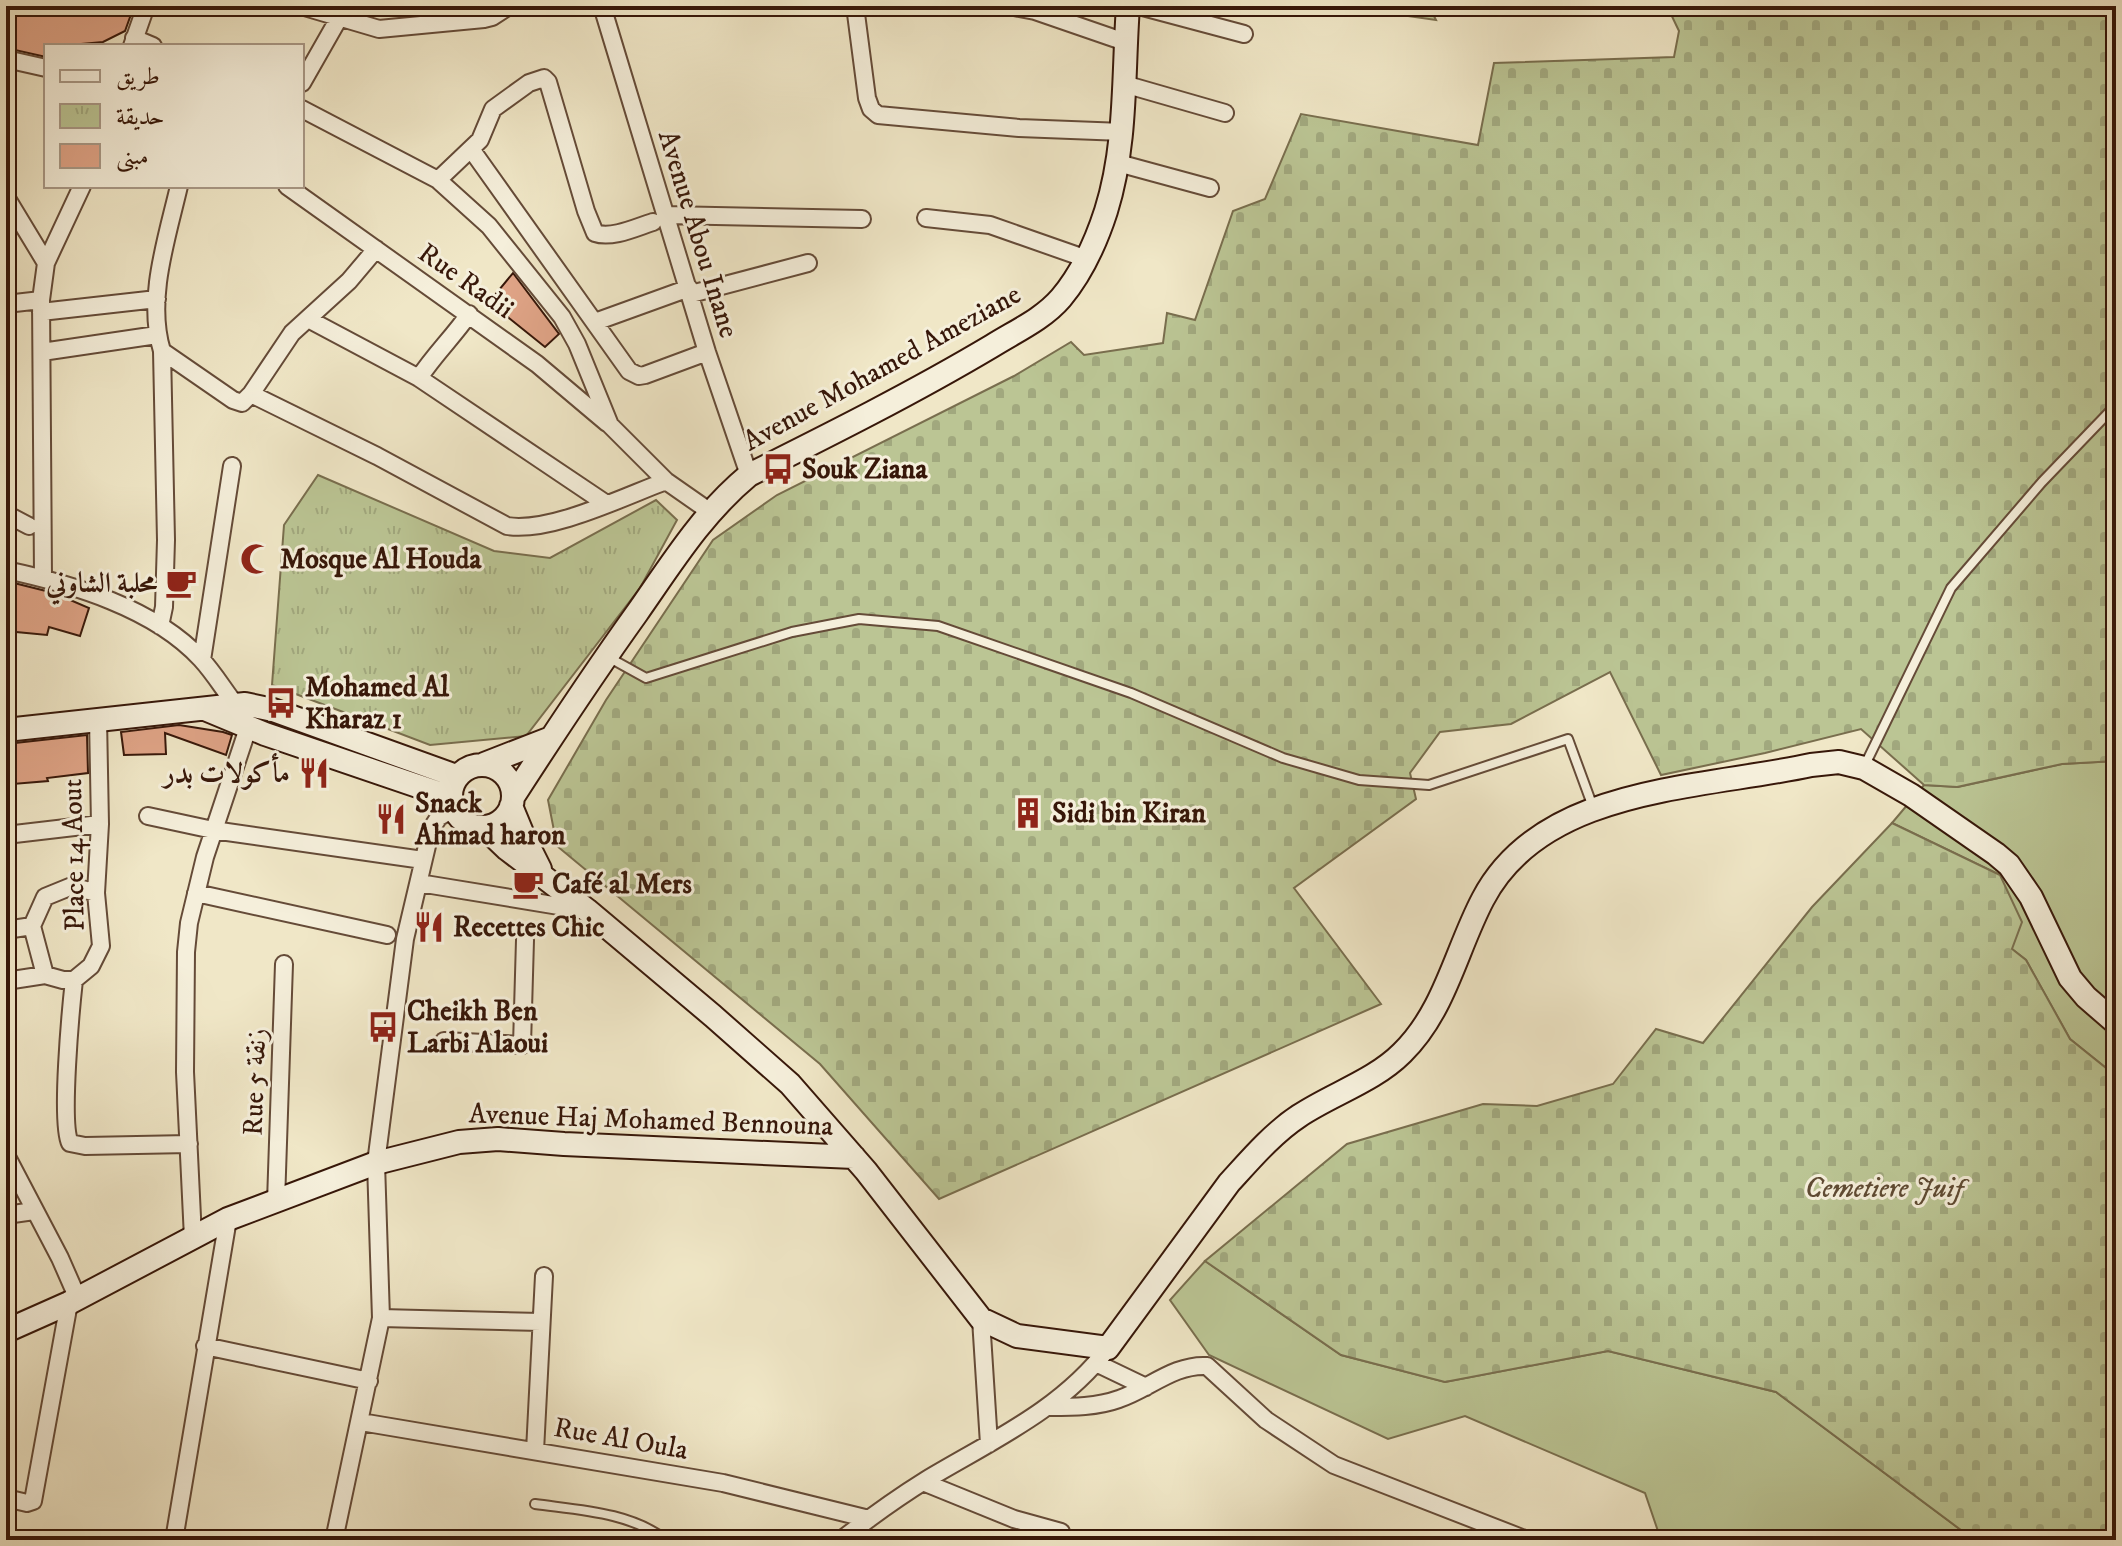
<svg xmlns="http://www.w3.org/2000/svg" width="2122" height="1546" font-family="'IM FELL DW Pica',Amiri,serif">
<defs>
<pattern id="forest-firs" width="22" height="20" patternUnits="userSpaceOnUse" patternTransform="scale(2)"><rect width="22" height="20" fill="#bbc594"/><path d="M5 1l3.5 6h-7zM16 11l3.5 6h-7z" fill="#a1a87e"/></pattern>
<pattern id="cemetery-stones" width="16" height="16" patternUnits="userSpaceOnUse" patternTransform="scale(2)"><rect width="16" height="16" fill="#bbc594"/><path d="M2 7V4a2 2 0 0 1 4 0v3zM10 15v-3a2 2 0 0 1 4 0v3z" fill="#a1a87e"/></pattern>
<pattern id="park-tufts" width="24" height="20" patternUnits="userSpaceOnUse" patternTransform="scale(2)"><rect width="24" height="20" fill="#bbc594"/><path d="M3 7l-1-3M5 7V3M7 7l1-3M15 17l-1-3M17 17v-4M19 17l1-3" fill="none" stroke="#a1a87e"/></pattern>
</defs>
<rect width="100%" height="100%" fill="#f0e7c7"/>
<filter id="stains"><feTurbulence type="fractalNoise" baseFrequency=".0025" numOctaves="4"/><feColorMatrix values="0 0 0 0 .2 0 0 0 0 .09 0 0 0 0 .02 0 0 0 .5 -.17"/></filter>
<radialGradient id="worn" r=".72"><stop offset=".6" stop-color="#630" stop-opacity="0"/><stop offset="1" stop-color="#630" stop-opacity=".3"/></radialGradient>
<path fill="#bbc594" stroke="#796e4e" stroke-width="2" d="M2116,761V1076L2070,1039L2026,960L2012,949L2000,875L1892,823L1924,785L1958,787L2062,764Z
M1205,1261L1341,1355L1445,1382L1608,1351L1776,1392L1969,1536L1989,1540H1661L1645,1493L1465,1416L1388,1439L1209,1355L1170,1300Z"/>
<path fill="url(#forest-firs)" stroke="#796e4e" stroke-width="2" d="M1338,6H1429L1436,20Z"/>
<path fill="url(#cemetery-stones)" stroke="#796e4e" stroke-width="2" d="M1667,6H2116V761L2062,764L1957,787L1924,785L1861,729L1765,753L1661,775L1610,672L1511,724L1440,732L1410,773L1416,799L1294,888L1381,1004L939,1199L820,1064L557,846L548,800L606,700L713,540L777,495L1014,376L1071,342L1084,355L1163,343L1167,313L1195,320L1233,211L1265,199L1301,114L1478,145L1494,63L1674,57L1679,31Z
M1892,823L2000,875L2022,922L2012,949L2026,960L2070,1039L2116,1076V1540H1989L1969,1536L1776,1392L1608,1351L1445,1382L1341,1355L1205,1261L1347,1144L1483,1104L1537,1106L1613,1084L1656,1029L1703,1043L1812,907Z"/>
<path fill="url(#park-tufts)" stroke="#796e4e" stroke-width="2" d="M318,475L494,551L550,558L656,500L677,520L640,588L526,736L430,745L272,685L284,525Z"/>
<path fill="#e0a487" stroke="#371709" stroke-width="2" d="M6,6H134L125,31L103,42L82,44V46H46V57L6,48Z
M513,273L559,334L545,347L489,302Z
M6,581L54,593L89,608L80,636L49,627L47,635L6,631Z
M179,725L223,732L232,735L226,755L165,733L166,754L124,755L121,732Z
M87,735L88,773L47,778L48,781L13,784L12,775L6,776V744Z"/>
<g fill="none" stroke-linecap="round" stroke-linejoin="round">
<defs>
<path id="lane" d="M608,657L646,678L792,632L859,619L938,626L1131,693L1283,758L1359,780L1429,785L1568,739L1593,807
M1864,767L1951,588L2042,482L2116,405
M535,1504C578,1510 630,1512 666,1540"/>
<path id="street" d="M301,6L379,29L484,19L492,17L509,6
M602,6L707,352L749,475
M855,6L867,98L871,109L878,115L1019,128L1123,132
M1009,6L1035,11L1125,42
M1139,6L1244,34
M134,38L153,46
M132,46L146,6
M6,59L46,68
M302,83L339,18
M1124,84L1225,113
M302,109L438,180L489,226L562,317L577,344L610,425L666,481L709,511
M471,149L629,371L639,376L645,375L707,352
M1118,163L1210,188
M438,180L480,140L493,109L529,83L544,78L548,82L586,211L595,233C612,239 637,227 653,222
M287,186L537,364L607,423
M6,197L46,263
M667,215L862,219
M926,218L990,225L1087,259
M691,294L808,263
M6,304L41,300
M41,312L157,299
M308,319L419,378L605,503
M595,322L689,288
M162,351L233,400L242,403L251,394L377,456L507,526C550,533 623,497 666,481
M42,352L157,335
M419,378C434,355 453,337 469,314
M251,394L292,333L349,281L376,249
M6,514L29,526
M6,570C72,584 154,608 201,659C214,673 224,690 235,704L233,712
M43,577L41,300L46,263L82,186
M160,626L164,607L166,540L162,351C146,299 167,238 179,186
M202,660L232,466
M148,816L213,830L423,860
M6,835L100,824
M419,883L583,910
M196,893L387,935
M6,930L32,926
M45,975L32,926L45,897L72,886L96,893
M74,980C71,1007 60,1123 70,1143L85,1146L189,1144
M74,980L91,966L101,946L96,893L100,824L98,719
M6,981L45,975L63,980H74
M444,1041L522,1045L525,940
M6,1155L60,1258L78,1299
M276,1202L284,964
M6,1215L34,1211
M193,1238L185,1072L186,952L189,923L205,857L248,728
M381,1318L541,1322
M981,1319L989,1444
M205,1346L369,1381
M1096,1363L1146,1387
M1050,1407C1073,1407 1097,1407 1119,1399C1149,1389 1174,1364 1207,1366L1266,1420L1334,1465L1527,1540
M361,1422L723,1483L869,1519
M535,1451L544,1276
M923,1482L1014,1519L1061,1532
M6,1498L27,1503L33,1501L69,1303
M174,1540L228,1219
M334,1540L381,1318L376,1163L405,939L431,829L439,817L453,809
M841,1540C868,1519 897,1498 926,1480C991,1441 1061,1410 1108,1348"/>
<path id="secondary" d="M205,709L265,734L450,797
M6,730L245,704L273,710L456,776
M484,764L551,738
M451 796a31 31 0 1 1 62 0a31 31 0 1 1-62 0Z
M513,797C553,735 594,673 637,613C672,563 702,514 749,475C831,434 913,393 992,346C1016,331 1043,319 1061,298C1082,273 1096,242 1106,211C1127,144 1123,75 1128,6
M511,806L523,835L540,869
M484,827L507,849L587,910L713,1016L790,1084L866,1171L981,1319L1017,1336L1108,1348L1229,1183C1250,1160 1273,1133 1299,1116C1332,1094 1374,1081 1402,1053C1445,1011 1456,950 1483,899C1542,786 1701,789 1811,765L1839,762L1864,768L1911,795L1996,854L2009,865L2031,897L2070,978L2086,997L2116,1023
M6,1331L69,1303L228,1219L376,1163L459,1142L498,1139L564,1144L854,1157"/>
</defs>
<use href="#lane" stroke="#654b38" stroke-width="12"/>
<use href="#street" stroke="#654b38" stroke-width="20"/>
<use href="#secondary" stroke="#371709" stroke-width="26"/>
<use href="#lane" stroke="#f5efdb" stroke-width="8"/>
<use href="#street" stroke="#f5efdb" stroke-width="16"/>
<use href="#secondary" stroke="#f5efdb" stroke-width="22"/>
</g>
<defs>
<symbol id="bus-bare" viewBox="-9 -9 18 18"><path d="M-5-6H5V4H4V6H2V4H-2V6H-4V4H-5ZM-3.5-4V0h7V-4ZM-3.5 1.2v1.5H-2V1.2ZM2 1.2v1.5H3.5V1.2Z" fill="#8f2418" stroke="#f5efdb" stroke-width="2.5" paint-order="stroke"/></symbol>
<symbol id="mosque-bare" viewBox="-9 -9 18 18"><path d="M3.5-4.9A6 6 0 1 0 3.5 4.9A5 5 0 1 1 3.5-4.9Z" fill="#8f2418" stroke="#f5efdb" stroke-width="2.5" paint-order="stroke"/></symbol>
<symbol id="cafe-bare" viewBox="-9 -9 18 18"><path d="M-5.5-4.5H6V0H3Q3 3.5 0 3.5H-2.5Q-5.5 3.5-5.5 0ZM3-3.2v2h1.7v-2ZM-6 4.5H4V6H-6Z" fill="#8f2418" stroke="#f5efdb" stroke-width="2.5" paint-order="stroke"/></symbol>
<symbol id="restaurant-bare" viewBox="-9 -9 18 18"><path d="M-5-6h1v4h1v-4h1v4h1v-4h1v5L-1.5 .5V6h-2V.5L-5-1ZM5-6V6H3V1.5H1.5Q1.5-4 5-6Z" fill="#8f2418" stroke="#f5efdb" stroke-width="2.5" paint-order="stroke"/></symbol>
<symbol id="building-bare" viewBox="-9 -9 18 18"><path d="M-4-6H4V6H1V3H-1V6H-4ZM-2.5-4.3h1.7v1.8h-1.7ZM.8-4.3h1.7v1.8H.8ZM-2.5-1h1.7V.8h-1.7ZM.8-1h1.7V.8H.8Z" fill="#8f2418" stroke="#f5efdb" stroke-width="2.5" paint-order="stroke"/></symbol>
</defs>
<g fill-rule="evenodd">
<use href="#bus-bare" x="756" y="447" width="44" height="44"/>
<use href="#mosque-bare" x="234" y="537" width="44" height="44"/>
<use href="#cafe-bare" x="159" y="561" width="44" height="44"/>
<use href="#bus-bare" x="259" y="681" width="44" height="44"/>
<use href="#restaurant-bare" x="292" y="751" width="44" height="44"/>
<use href="#building-bare" x="1006" y="791" width="44" height="44"/>
<use href="#restaurant-bare" x="369" y="797" width="44" height="44"/>
<use href="#cafe-bare" x="506" y="862" width="44" height="44"/>
<use href="#restaurant-bare" x="407" y="905" width="44" height="44"/>
<use href="#bus-bare" x="361" y="1005" width="44" height="44"/>
</g>
<g text-anchor="middle" dominant-baseline="central" stroke-width="6" stroke-linejoin="round" paint-order="stroke">
<g font-size="28" fill="#371709" stroke="#f5efdb">
<text transform="translate(698 234) rotate(73)">Avenue Abou Inane</text>
<text transform="translate(466 281) rotate(35)">Rue Radii</text>
<text transform="translate(882 368) rotate(-29)">Avenue Mohamed Ameziane</text>
<text transform="translate(74 855) rotate(-91)">Place 14 Aout</text>
<text transform="translate(255 1082) rotate(-88)">Rue 5 زنقة</text>
<text transform="translate(651 1120) rotate(2)">Avenue Haj Mohamed Bennouna</text>
<text transform="translate(621 1439) rotate(10)">Rue Al Oula</text>
</g>
<g font-size="28" font-weight="bold" fill="#371709" stroke="#f5efdb" text-anchor="start">
<text x="802" y="469">Souk Ziana</text>
<text x="280" y="559">Mosque Al Houda</text>
<text x="157" y="583" text-anchor="end">محلبة الشاوني</text>
<text x="305" y="687">Mohamed Al<tspan x="305" dy="32">Kharaz 1</tspan></text>
<text x="290" y="773" text-anchor="end">مأكولات بدر</text>
<text x="415" y="803">Snack<tspan x="415" dy="32">Ahmad haron</tspan></text>
<text x="1052" y="813">Sidi bin Kiran</text>
<text x="552" y="884">Café al Mers</text>
<text x="453" y="927">Recettes Chic</text>
<text x="407" y="1011">Cheikh Ben<tspan x="407" dy="32">Larbi Alaoui</tspan></text>
</g>
<g font-size="28" font-style="italic" fill="#5f4b33" stroke="#f5efdb">
<text x="1884" y="1188">Cemetiere Juif</text>
</g>
</g>
<rect width="2122" height="1546" fill="none" stroke="#f0e7c7" stroke-width="32"/>
<rect x="8" y="8" width="2106" height="1530" fill="none" stroke="#371709" stroke-width="4"/>
<rect x="16" y="16" width="2090" height="1514" fill="none" stroke="#371709" stroke-width="2"/>
<rect x="44" y="44" width="260" height="144" fill="#f5efdb" stroke="#a99987" stroke-width="2"/>
<rect x="60" y="70" width="40" height="12" fill="#f5efdb" stroke="#a99987" stroke-width="2"/>
<text x="116" y="84" font-size="24" fill="#371709">طريق</text>
<rect x="60" y="104" width="40" height="24" fill="url(#park-tufts)" stroke="#a99987" stroke-width="2"/>
<text x="116" y="124" font-size="24" fill="#371709">حديقة</text>
<rect x="60" y="144" width="40" height="24" fill="#e0a487" stroke="#a99987" stroke-width="2"/>
<text x="116" y="164" font-size="24" fill="#371709">مبنى</text>
<rect width="100%" height="100%" filter="url(#stains)"/>
<rect width="100%" height="100%" fill="url(#worn)"/>
</svg>
